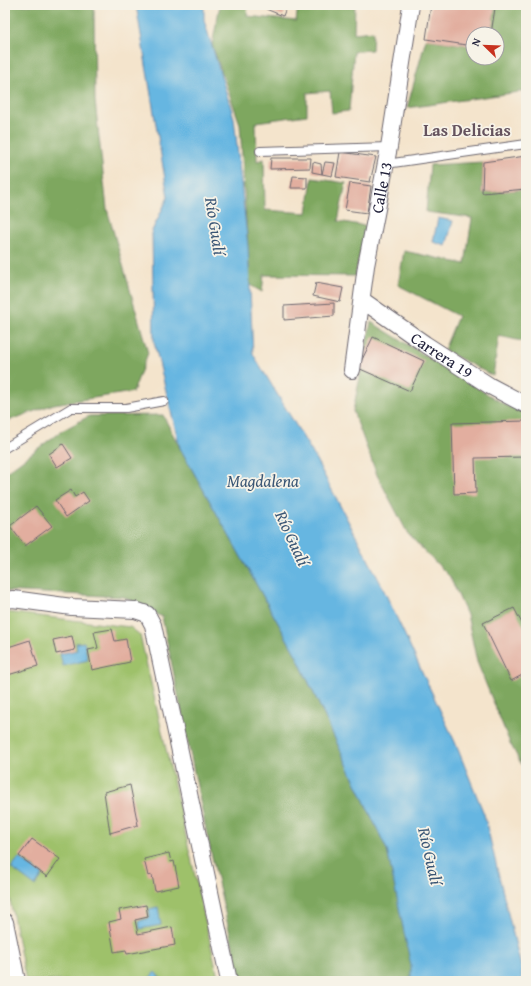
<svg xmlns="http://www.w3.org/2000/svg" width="531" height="986" font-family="'Gentium Book Plus',serif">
<rect width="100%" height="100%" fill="#f7f3e8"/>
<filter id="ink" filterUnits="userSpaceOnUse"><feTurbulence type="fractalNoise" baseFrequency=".025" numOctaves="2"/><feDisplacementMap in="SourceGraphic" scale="8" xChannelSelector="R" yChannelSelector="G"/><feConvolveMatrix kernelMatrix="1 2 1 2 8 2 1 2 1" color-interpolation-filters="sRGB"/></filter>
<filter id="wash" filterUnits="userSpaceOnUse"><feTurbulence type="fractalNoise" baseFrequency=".012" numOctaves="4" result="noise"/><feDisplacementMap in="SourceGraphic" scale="16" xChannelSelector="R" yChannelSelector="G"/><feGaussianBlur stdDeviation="0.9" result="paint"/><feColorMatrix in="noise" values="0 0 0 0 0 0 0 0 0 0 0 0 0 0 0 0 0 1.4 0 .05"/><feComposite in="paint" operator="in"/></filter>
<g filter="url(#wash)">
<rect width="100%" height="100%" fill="#f4e4cc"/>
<path fill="#9ec16b" stroke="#607253" d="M5,612L130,627L140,635L219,981H26L5,875Z"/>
<path fill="#7ea75f" stroke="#50644d" d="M5,5H94L95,101L107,209L148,353L133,392L54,404L5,422Z
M220,5H248L247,16L296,21L298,5H355L354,33L373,31L372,50L354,51L349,111L332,113L330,91L307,93V115L256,122L257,161L264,159L265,210L307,213L312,178L346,183L338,221L366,226L355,276L264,275L262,292L250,285L240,124L212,45Z
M472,5H526V91L407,108L426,39L473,46V58H497V34H491L495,8Z
M483,162L482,193L526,189V342L499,336L493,376L444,350L458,316L398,285L404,251L465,264L472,218L426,212L430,165Z
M371,322L507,406L526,412V773L510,743L477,662L467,615L450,577L408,534L377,475L353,411Z
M163,415L180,448L296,655L387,850L412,966L411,981H241L209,844L162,617L124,597L5,591V473L60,432L89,416Z"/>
<path fill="#66b6e1" stroke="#446c8e" d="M136,5H204V20L234,118L248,246L253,354L312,452L380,582L455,742L484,814L521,967L522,981H411V966L387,850L296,655L180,448L154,342L152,231L168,197Z
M438,218L453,221L446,246L433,242Z
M84,642L88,660L63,666L60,654L77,650L76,643Z
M19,858L43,875L35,886L11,868Z
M158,907L161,925L140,929L139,921L150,918L149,909Z
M155,972L163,981H147Z"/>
<g id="blocks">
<path fill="#e2ae9f" d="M267,5H287L283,16L266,9Z
M431,5H472L495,8L491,34H473V46L426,39Z
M340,152L376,157L370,182L336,177Z
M526,156V189L482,193L483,162Z
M271,158H311L310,168L270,169Z
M313,162L321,164L322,174L325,162L335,163L332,176L312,172Z
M293,176L307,177V188H291Z
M350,183L371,186L367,213L345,210Z
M316,283L343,288L340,302L313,296Z
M334,303V316L284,320V306Z
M373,337L424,361L410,391L358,368Z
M526,421V457L475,458L476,493L454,494L452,423Z
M63,444L72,458L57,467L49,454Z
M71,490L75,497L83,492L89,501L66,517L55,500Z
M36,506L52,526L25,546L10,526Z
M514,608L526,631V673L511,681L483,623Z
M112,629L115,641L126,639L130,662L92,670L88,650L98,648L94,632Z
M72,636L75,650L56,654L53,640Z
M30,640L38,666L8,675L5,664V648Z
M130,785L138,825L110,833L104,792Z
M32,839L60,859L47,877L19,856Z
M169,853L171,862L174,861L179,886L155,891L152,875L148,876L144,859Z
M146,905L148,917L135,920L138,934L172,927L175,945L127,954L126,950L114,952L109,922L121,919L119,910Z"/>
</g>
</g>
<g filter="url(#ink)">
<use href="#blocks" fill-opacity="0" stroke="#6c666e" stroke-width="1"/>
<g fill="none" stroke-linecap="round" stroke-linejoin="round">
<defs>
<path id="lane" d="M260,151L389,147
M386,164L526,144
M5,448L71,408H126L164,401"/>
<g id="street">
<path id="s1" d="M362,300L425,344L490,386L526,405"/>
<path id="s2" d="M352,370L366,266L389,147L411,5"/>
<path d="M5,600L13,599L72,607L135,610L147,614L153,625L229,981"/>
<path d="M5,922L17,981"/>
</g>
</defs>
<use href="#lane" stroke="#6c666e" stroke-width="10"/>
<use href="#street" stroke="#6c666e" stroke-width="18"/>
<use href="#lane" stroke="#fff" stroke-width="8"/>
<use href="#street" stroke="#fff" stroke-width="16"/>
</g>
</g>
<g text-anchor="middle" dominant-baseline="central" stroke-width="3.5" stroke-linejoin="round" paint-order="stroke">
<g font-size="16" fill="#22223b" stroke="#f7f3e8">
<text stroke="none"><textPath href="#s2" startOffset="185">Calle 13</textPath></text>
<text stroke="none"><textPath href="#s1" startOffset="97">Carrera 19</textPath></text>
</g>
<g font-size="17" font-weight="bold" fill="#65535e" stroke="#f7f3e8">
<text x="467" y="129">Las Delicias</text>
</g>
<g font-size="17" font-style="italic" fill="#3a5675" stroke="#f7f3e8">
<text transform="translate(216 226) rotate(81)">Río Gualí</text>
<text x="263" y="480">Magdalena</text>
<text transform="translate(293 538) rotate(65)">Río Gualí</text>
<text transform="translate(431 856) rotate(77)">Río Gualí</text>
</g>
</g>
<rect width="531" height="986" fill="none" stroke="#f7f3e8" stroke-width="20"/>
<g transform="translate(485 46) rotate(293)"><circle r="19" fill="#f7f3e8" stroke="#a29fa3"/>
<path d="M0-3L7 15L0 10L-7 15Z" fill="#c8321e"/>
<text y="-6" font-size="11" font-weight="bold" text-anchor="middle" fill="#22223b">N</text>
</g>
</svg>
